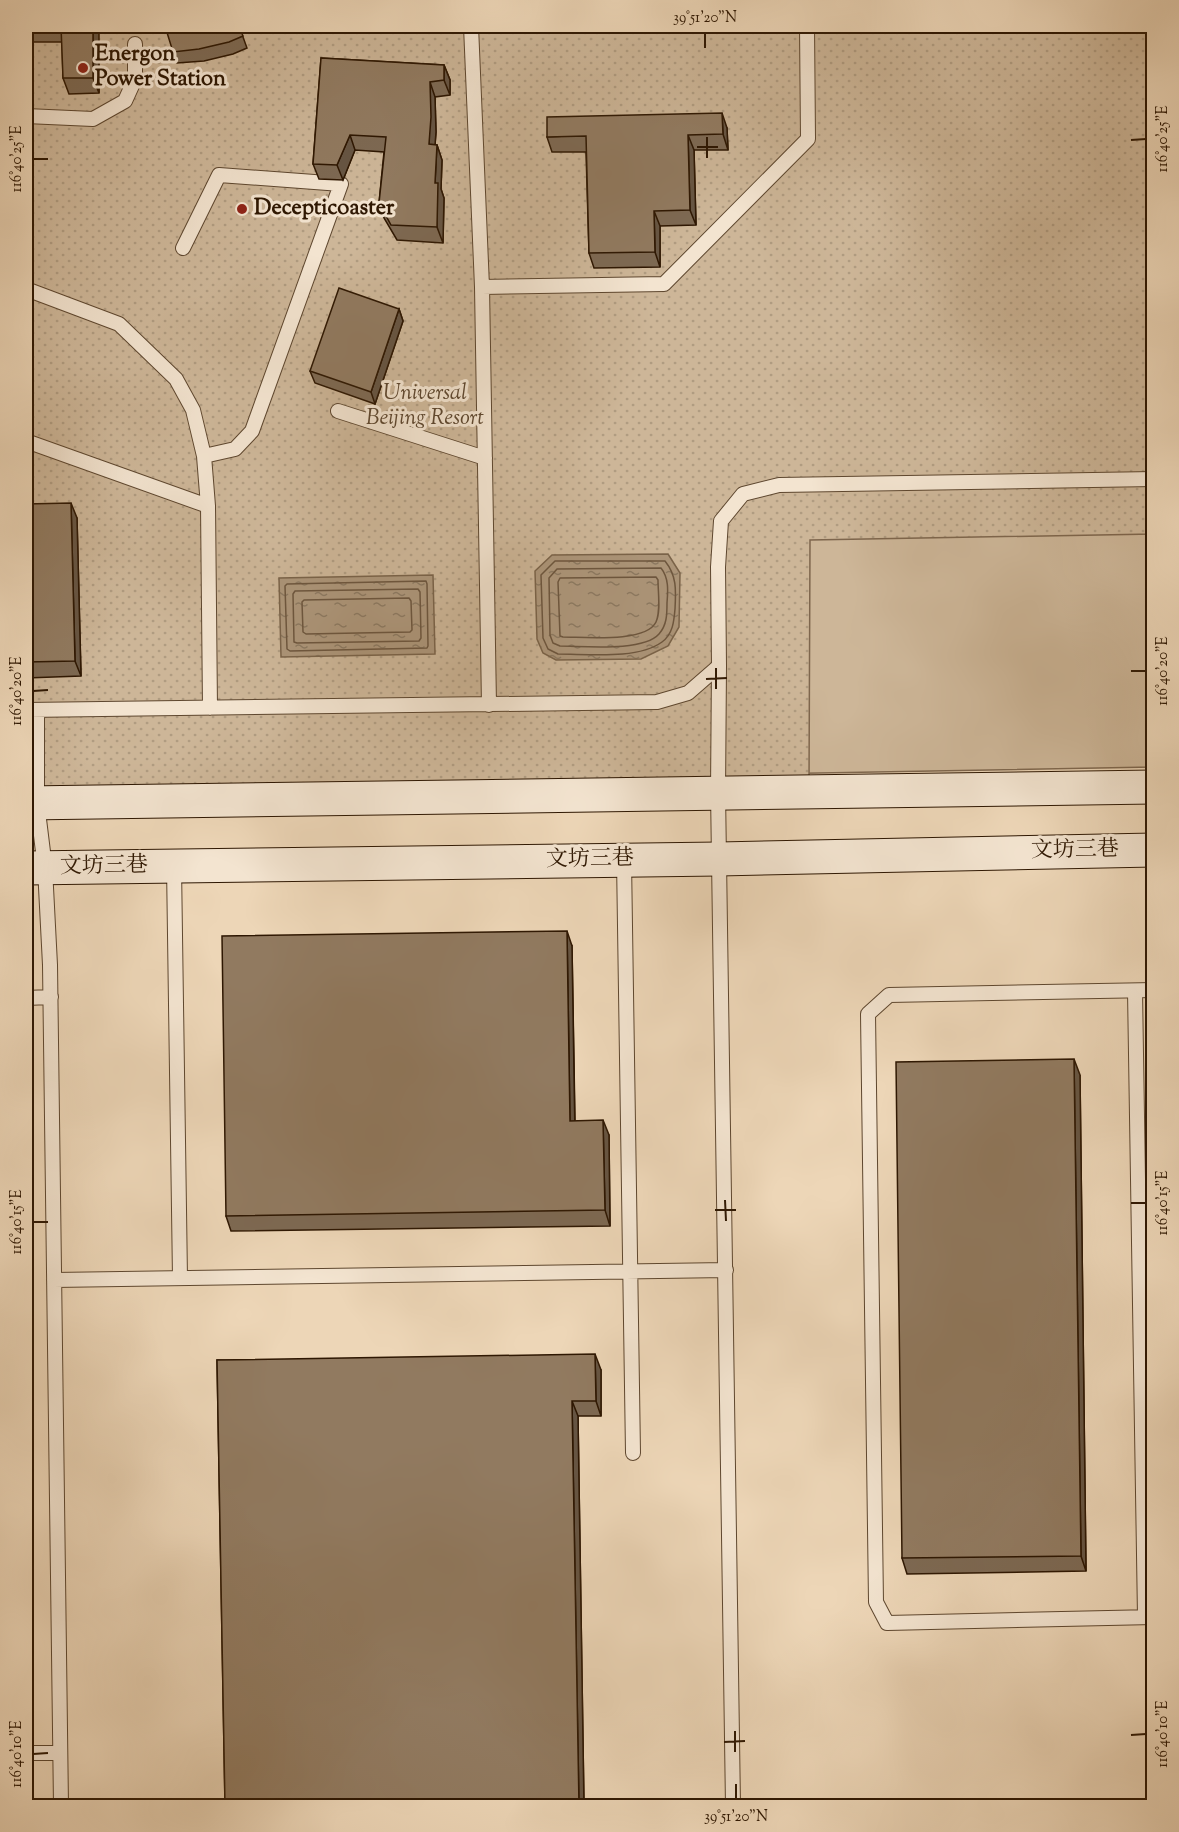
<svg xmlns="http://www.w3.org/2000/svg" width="1179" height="1832" font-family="'Sorts Mill Goudy','Noto Serif SC',serif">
<defs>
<pattern id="park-dots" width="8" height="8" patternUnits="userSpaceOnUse" patternTransform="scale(1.5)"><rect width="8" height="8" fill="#cdb698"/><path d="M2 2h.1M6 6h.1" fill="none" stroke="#b09c81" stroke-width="1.8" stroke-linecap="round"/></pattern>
<pattern id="water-ripples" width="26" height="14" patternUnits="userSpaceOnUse" patternTransform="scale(1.5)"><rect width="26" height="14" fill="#ac9579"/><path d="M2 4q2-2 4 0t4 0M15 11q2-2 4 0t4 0" fill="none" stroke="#8c7961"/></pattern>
</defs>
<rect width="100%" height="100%" fill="#edd6b7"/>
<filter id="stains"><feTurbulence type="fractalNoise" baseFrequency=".00333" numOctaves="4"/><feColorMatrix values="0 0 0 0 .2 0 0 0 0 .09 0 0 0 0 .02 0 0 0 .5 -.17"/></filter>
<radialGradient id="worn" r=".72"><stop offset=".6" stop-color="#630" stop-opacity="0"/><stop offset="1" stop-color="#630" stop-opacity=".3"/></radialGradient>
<path fill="#cdb698" stroke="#7e664d" stroke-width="1.5" d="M1153,499V767L759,774L744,532Z
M999,1799V1806H857V1803Z"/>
<path fill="url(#park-dots)" stroke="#7e664d" stroke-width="1.5" d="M26,26H1153V534L810,540L809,787L26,788Z"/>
<path fill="url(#water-ripples)" stroke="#7a6349" stroke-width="1.5" d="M668,554L680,573L679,627L668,646L641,659L556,660L543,653L537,639L535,571L552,555Z
M433,575L435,654L281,657L279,578Z"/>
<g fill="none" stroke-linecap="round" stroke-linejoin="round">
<path stroke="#6d563e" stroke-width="1.5" d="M555,561H665C677,576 676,590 675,609C674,621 673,634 662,642C637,660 588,654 558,654L548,649L543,638L541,575Z
M661,568C669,578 668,591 667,603C667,614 667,625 659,634C643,652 584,646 560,646L553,643L550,635L549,578L557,569Z
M656,577L658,580C658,593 661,611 656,622C646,643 584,637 563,637L560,636L558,582L560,578Z
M426,581L427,584L428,646L427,648L290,651L287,649L285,586L287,584Z
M418,589L420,592L421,638L419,641L297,643L294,642L293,594L295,591Z
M409,598L411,601L412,630L410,632L306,634L303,632L302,602L304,600Z"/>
<defs>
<path id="service" d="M471,26L482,287
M1151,26L1154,28
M26,116L93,119L125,101L135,79V44
M183,248L219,175L341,184L252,431L235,449L204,456
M26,289L119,324L176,379L193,410L204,456L208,506
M338,411L485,458
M26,441L208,506L210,708
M719,666L718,792L733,1806
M489,705L482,287L664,284L808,139L807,26
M26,710L657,702L688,693L719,666L718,567L721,521L743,494L779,485L1154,479
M37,710V803L45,868L50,965L61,1806
M624,860L633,1453
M174,866L180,1278
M1154,990L889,995L868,1014L876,1602L887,1623L1154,1617
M1135,991L1145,1617
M26,998L51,997
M54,1280L726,1270
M26,1753H60"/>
<path id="secondary" d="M26,803L1154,787
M26,868L719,859L1154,850"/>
</defs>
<use href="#service" stroke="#5e472f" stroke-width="16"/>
<use href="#secondary" stroke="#2e1702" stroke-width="35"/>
<use href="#service" stroke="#f3e4d0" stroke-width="14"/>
<use href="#secondary" stroke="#f3e4d0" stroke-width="33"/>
</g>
<path fill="#7d6953" stroke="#2e1702" stroke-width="1.5" d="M26,26H98L99,93L69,94L63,78L62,42H26Z
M239,26L247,48L233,54L204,61L177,63L173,52Z
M321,58L444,65L450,80V95L435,97L436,132L435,145H437L442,160L441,189L444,198L443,243L397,240L384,218L379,203L384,152L355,150L343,180L319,179L313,164Z
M727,128L728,150H694L696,225L660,226V267L594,268L589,253L586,152H552L547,137Z
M399,309L403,321L375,404L315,383L310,371Z
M26,504L77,518L81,676L26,678Z
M572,946L575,1121L609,1135L610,1226L231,1231L226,1216Z
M1080,1075L1086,1571L907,1574L902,1558Z
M217,1360L601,1370V1416H578L584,1806H225Z"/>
<path fill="#665543" stroke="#2e1702" stroke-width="1.5" d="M93,26H98L99,27V93L93,78Z
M444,65L450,80V95L444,80Z
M430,82L435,97L436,132L434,159L429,144Z
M722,113L727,128L728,150L723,134Z
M350,135L355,150L343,180L337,165Z
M688,135L694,150L696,225L690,210Z
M437,145L442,160L441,189L444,198L443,243L437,227L435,183Z
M654,211L660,226V267L655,252Z
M399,309L403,321L375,404L371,392Z
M71,503L77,518L81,676L75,661Z
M567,931L572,946L575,1136L570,1121Z
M1074,1059L1080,1075L1086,1571L1081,1556Z
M603,1120L609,1135L610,1226L605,1210Z
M595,1354L601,1370V1416L596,1401Z
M572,1401L578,1416L584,1806H579Z"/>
<path fill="#917a60" stroke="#2e1702" stroke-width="1.5" d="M26,26H93V78H63L61,26L26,27Z
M165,26H239L243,36L229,42L199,49L173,52Z
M321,58L444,65V80L430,82L431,117L429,144L437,145L435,183H438L437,227L391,225L379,203L386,137L350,135L337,165L313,164Z
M722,113L723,134L688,135L690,210L654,211L655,252L589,253L586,136L547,137V117Z
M339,288L399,309L371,392L310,371Z
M71,503L75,661L26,662V504Z
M567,931L570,1121L603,1120L605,1210L226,1216L222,936Z
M1074,1059L1081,1556L902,1558L896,1062Z
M595,1354L596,1401H572L579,1806H225L217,1360Z"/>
<path fill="none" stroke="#2e1702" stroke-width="2" d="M705,33V48M707,137V158M1131,140L1146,139M697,147H718M33,159H48M716,668V689M1131,671H1146M706,679L727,678M33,691L48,690M725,1200L726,1221M1131,1203H1146M715,1210H736M33,1222H48M735,1731V1752M1131,1735L1146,1734M724,1742L745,1741M33,1754L48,1753M736,1784V1799"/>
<g fill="#8f2418" stroke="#f3e4d0" stroke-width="2">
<circle cx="83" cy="68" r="6"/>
<circle cx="242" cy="209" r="6"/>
</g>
<g text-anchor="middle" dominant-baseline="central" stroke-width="6" stroke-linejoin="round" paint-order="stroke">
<g font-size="22" font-weight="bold" fill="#2e1702" stroke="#f3e4d0" text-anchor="start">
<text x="95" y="55">Energon<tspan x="95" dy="25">Power Station</tspan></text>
<text x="254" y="209">Decepticoaster</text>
</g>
<g font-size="22" font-style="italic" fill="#5e472f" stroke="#f3e4d0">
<text x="425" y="394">Universal<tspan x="425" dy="25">Beijing Resort</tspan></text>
</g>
<g font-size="22" fill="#2e1702" stroke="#f3e4d0">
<text transform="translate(1075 851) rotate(-1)">文坊三巷</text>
<text transform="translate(590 860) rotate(-1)">文坊三巷</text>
<text transform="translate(104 867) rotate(-1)">文坊三巷</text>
</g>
</g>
<rect width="1179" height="1832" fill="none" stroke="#edd6b7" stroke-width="66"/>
<rect x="33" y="33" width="1113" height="1766" fill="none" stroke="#2e1702" stroke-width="2"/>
<g font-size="15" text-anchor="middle" fill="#2e1702">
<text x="705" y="22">39°51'20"N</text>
<text transform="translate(1162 139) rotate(-90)" y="5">116°40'25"E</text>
<text transform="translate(16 159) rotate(-90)" y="5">116°40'25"E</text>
<text transform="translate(1162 671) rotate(-90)" y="5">116°40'20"E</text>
<text transform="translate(16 691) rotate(-90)" y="5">116°40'20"E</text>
<text transform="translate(1162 1203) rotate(-90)" y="5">116°40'15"E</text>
<text transform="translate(16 1222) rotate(-90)" y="5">116°40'15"E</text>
<text transform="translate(1162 1734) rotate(-90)" y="5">116°40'10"E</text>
<text transform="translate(16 1754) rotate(-90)" y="5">116°40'10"E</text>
<text x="736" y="1821">39°51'20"N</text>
</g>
<rect width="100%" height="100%" filter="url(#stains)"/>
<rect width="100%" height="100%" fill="url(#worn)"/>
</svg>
